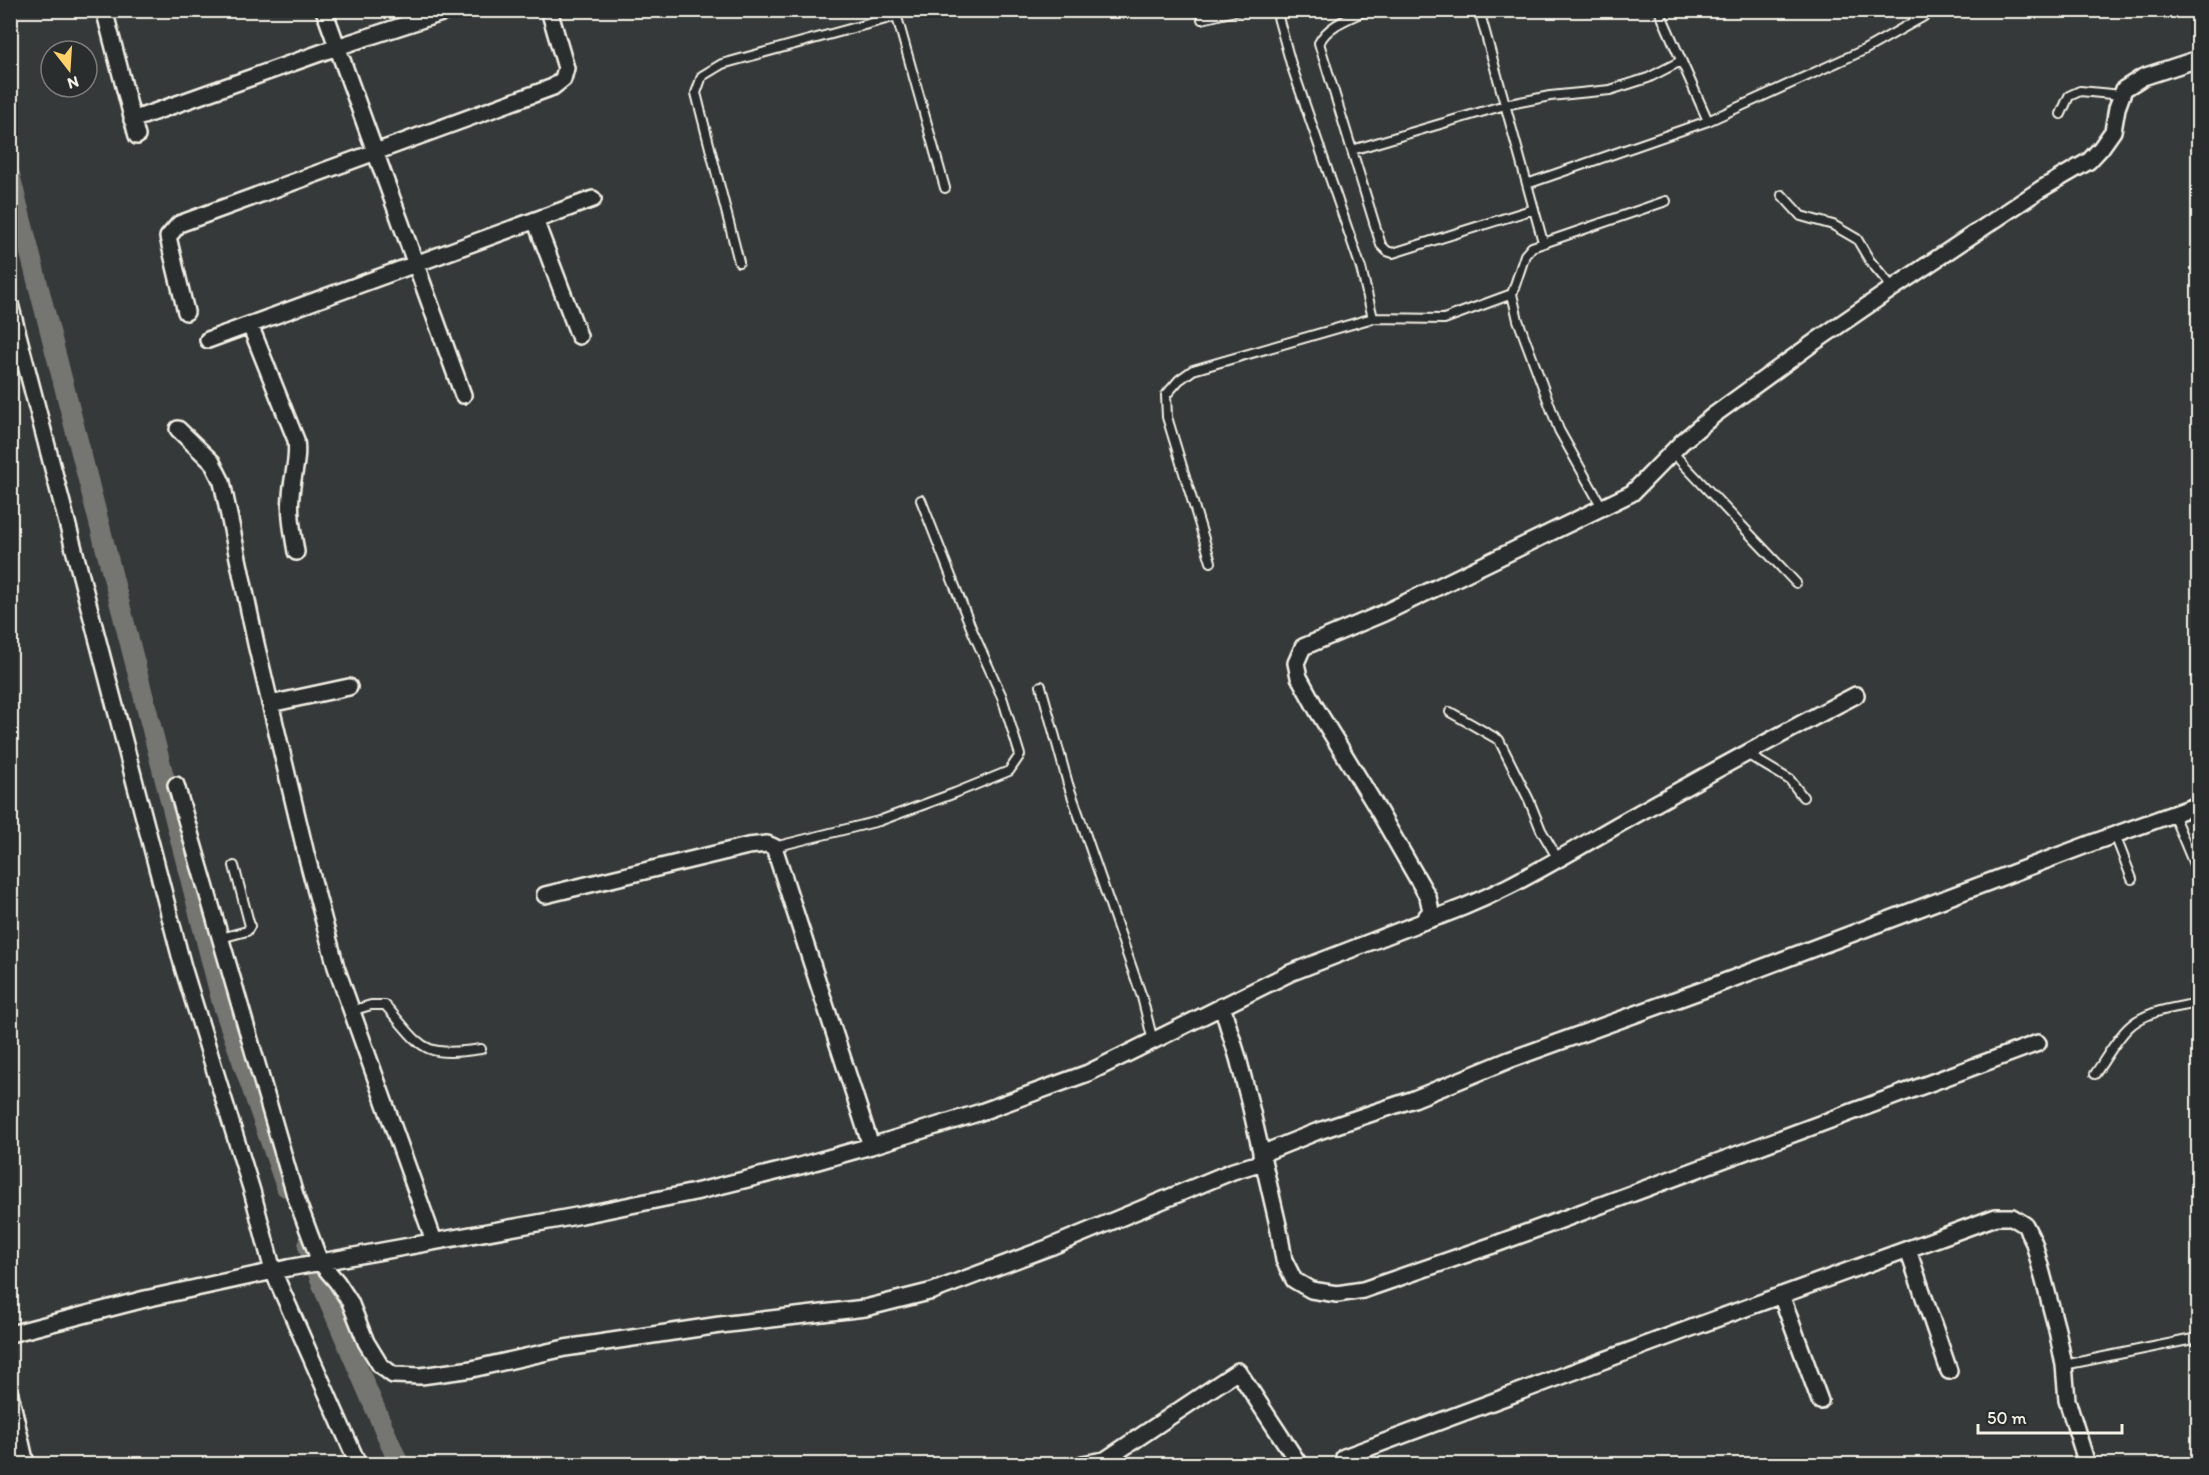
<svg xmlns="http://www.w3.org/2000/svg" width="2209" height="1475" font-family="Itim,sans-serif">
<rect width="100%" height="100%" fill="#363939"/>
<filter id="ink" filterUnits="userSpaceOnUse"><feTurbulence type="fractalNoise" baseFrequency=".0167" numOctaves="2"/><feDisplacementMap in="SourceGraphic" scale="12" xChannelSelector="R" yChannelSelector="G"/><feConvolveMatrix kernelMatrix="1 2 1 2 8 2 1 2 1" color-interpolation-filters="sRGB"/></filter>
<g filter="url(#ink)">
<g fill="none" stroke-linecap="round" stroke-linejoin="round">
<path stroke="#757572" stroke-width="20" d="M10,175L222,1003L286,1187
M308,1246L325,1292L399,1464"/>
<defs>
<path id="lane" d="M895,10L945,188
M1276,10L1291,64L1361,268L1373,318
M1367,10C1350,18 1328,25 1319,43L1381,245L1387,251L1393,253L1534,209
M1479,10L1543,242
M1659,10L1708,121L1864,50L1935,10
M1202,19L1239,10
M2061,114L2069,96L2080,91L2122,95
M1352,150L1505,105L1550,96L1610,90L1648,78L1681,61
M1527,184L1708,121
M1782,195L1801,216L1833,225L1857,239L1870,261L1893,288
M739,262L696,93L702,76L722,64L897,16
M1512,294L1525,255L1532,247L1666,201
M1672,452L1796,583
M1211,562L1167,417L1166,395L1179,380L1193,370L1373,318L1444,319L1512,294L1518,320L1559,430L1602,507
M1041,686L1068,784L1142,997L1153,1041
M1450,712L1499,740L1529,800L1541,830L1558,859
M1745,753L1790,780L1803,797
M2173,814L2198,874
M2115,835L2132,879
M774,847L879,821L955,793L1009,771L1020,755L1002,697L972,630L921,500
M221,938L247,931L250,926L234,866
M351,1011L371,1005H385C423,1047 419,1058 481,1049
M2095,1074C2105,1060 2115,1041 2128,1028C2146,1010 2175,1008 2198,1003
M2064,1365L2198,1338"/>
<path id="street" d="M108,10L106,17L137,136
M324,10L463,395
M132,120L337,47L451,10
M535,220L579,336
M10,304L183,967L252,1191L273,1271L358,1464
M186,312L168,237L179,224L553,87L563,79L566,68L549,10
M250,325L296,440C299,460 292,476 291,496C289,515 293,533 296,552
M208,340L593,199
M178,429L212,462L222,482L256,644L306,854L336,967L434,1241
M270,704L349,687
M176,785L295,1195L320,1262L337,1282L350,1302L366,1342L380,1365L393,1375L421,1376L472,1369L565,1348L720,1325L865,1308L933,1291L1050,1247L1233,1171L1263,1162
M545,895L748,846L767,844L774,847L871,1146
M1422,922C1494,900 1556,860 1621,823C1699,779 1777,736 1856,695
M1222,1006L1238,1058L1250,1104L1278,1225L1284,1260L1294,1280L1311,1290L1337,1294L1363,1290L1496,1244L2038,1043
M1261,1154L1316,1132L1414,1099L1509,1060L1708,988L2092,843L2198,805
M1908,1250L1949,1371
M1781,1295L1820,1401
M10,1334L145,1299L288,1268L582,1215L695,1192L800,1166L871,1146L978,1113L1088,1073L1290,973L1422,922L1431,911L1428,897L1374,803L1317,710L1299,677L1296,663L1303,647L1384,613L1632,493L1682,442L1714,415L1816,341L1893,288L2041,189L2089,161L2101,148L2113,131L2117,108L2124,89L2143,77L2198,59
M10,1394L26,1464
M1344,1457C1561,1375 1778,1296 1996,1217H2012L2025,1225L2034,1243L2057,1330L2064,1365L2067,1400L2087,1464
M1082,1464L1105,1460
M1099,1464L1238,1371L1299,1464"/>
</defs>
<use href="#lane" stroke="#f4f1e8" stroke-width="12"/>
<use href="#street" stroke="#f4f1e8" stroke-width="20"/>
<use href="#lane" stroke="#2a2d2e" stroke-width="8"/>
<use href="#street" stroke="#2a2d2e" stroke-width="15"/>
</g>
</g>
<rect width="2209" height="1475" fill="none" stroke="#2a2d2e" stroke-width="36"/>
<rect x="18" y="18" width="2173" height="1439" fill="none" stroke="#f4f1e8" stroke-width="2" filter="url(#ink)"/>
<g transform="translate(69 69) rotate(163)"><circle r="28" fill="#2a2d2e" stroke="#7b7b78" stroke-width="1.5"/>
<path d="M0-4.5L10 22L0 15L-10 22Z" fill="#ffd166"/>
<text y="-9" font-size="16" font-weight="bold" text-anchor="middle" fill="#f4f1e8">N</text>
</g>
<path d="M1978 1424v9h144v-9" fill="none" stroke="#f4f1e8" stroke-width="3"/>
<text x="1987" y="1424" font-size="18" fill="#f4f1e8" stroke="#2a2d2e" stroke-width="4.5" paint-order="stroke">50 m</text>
</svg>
